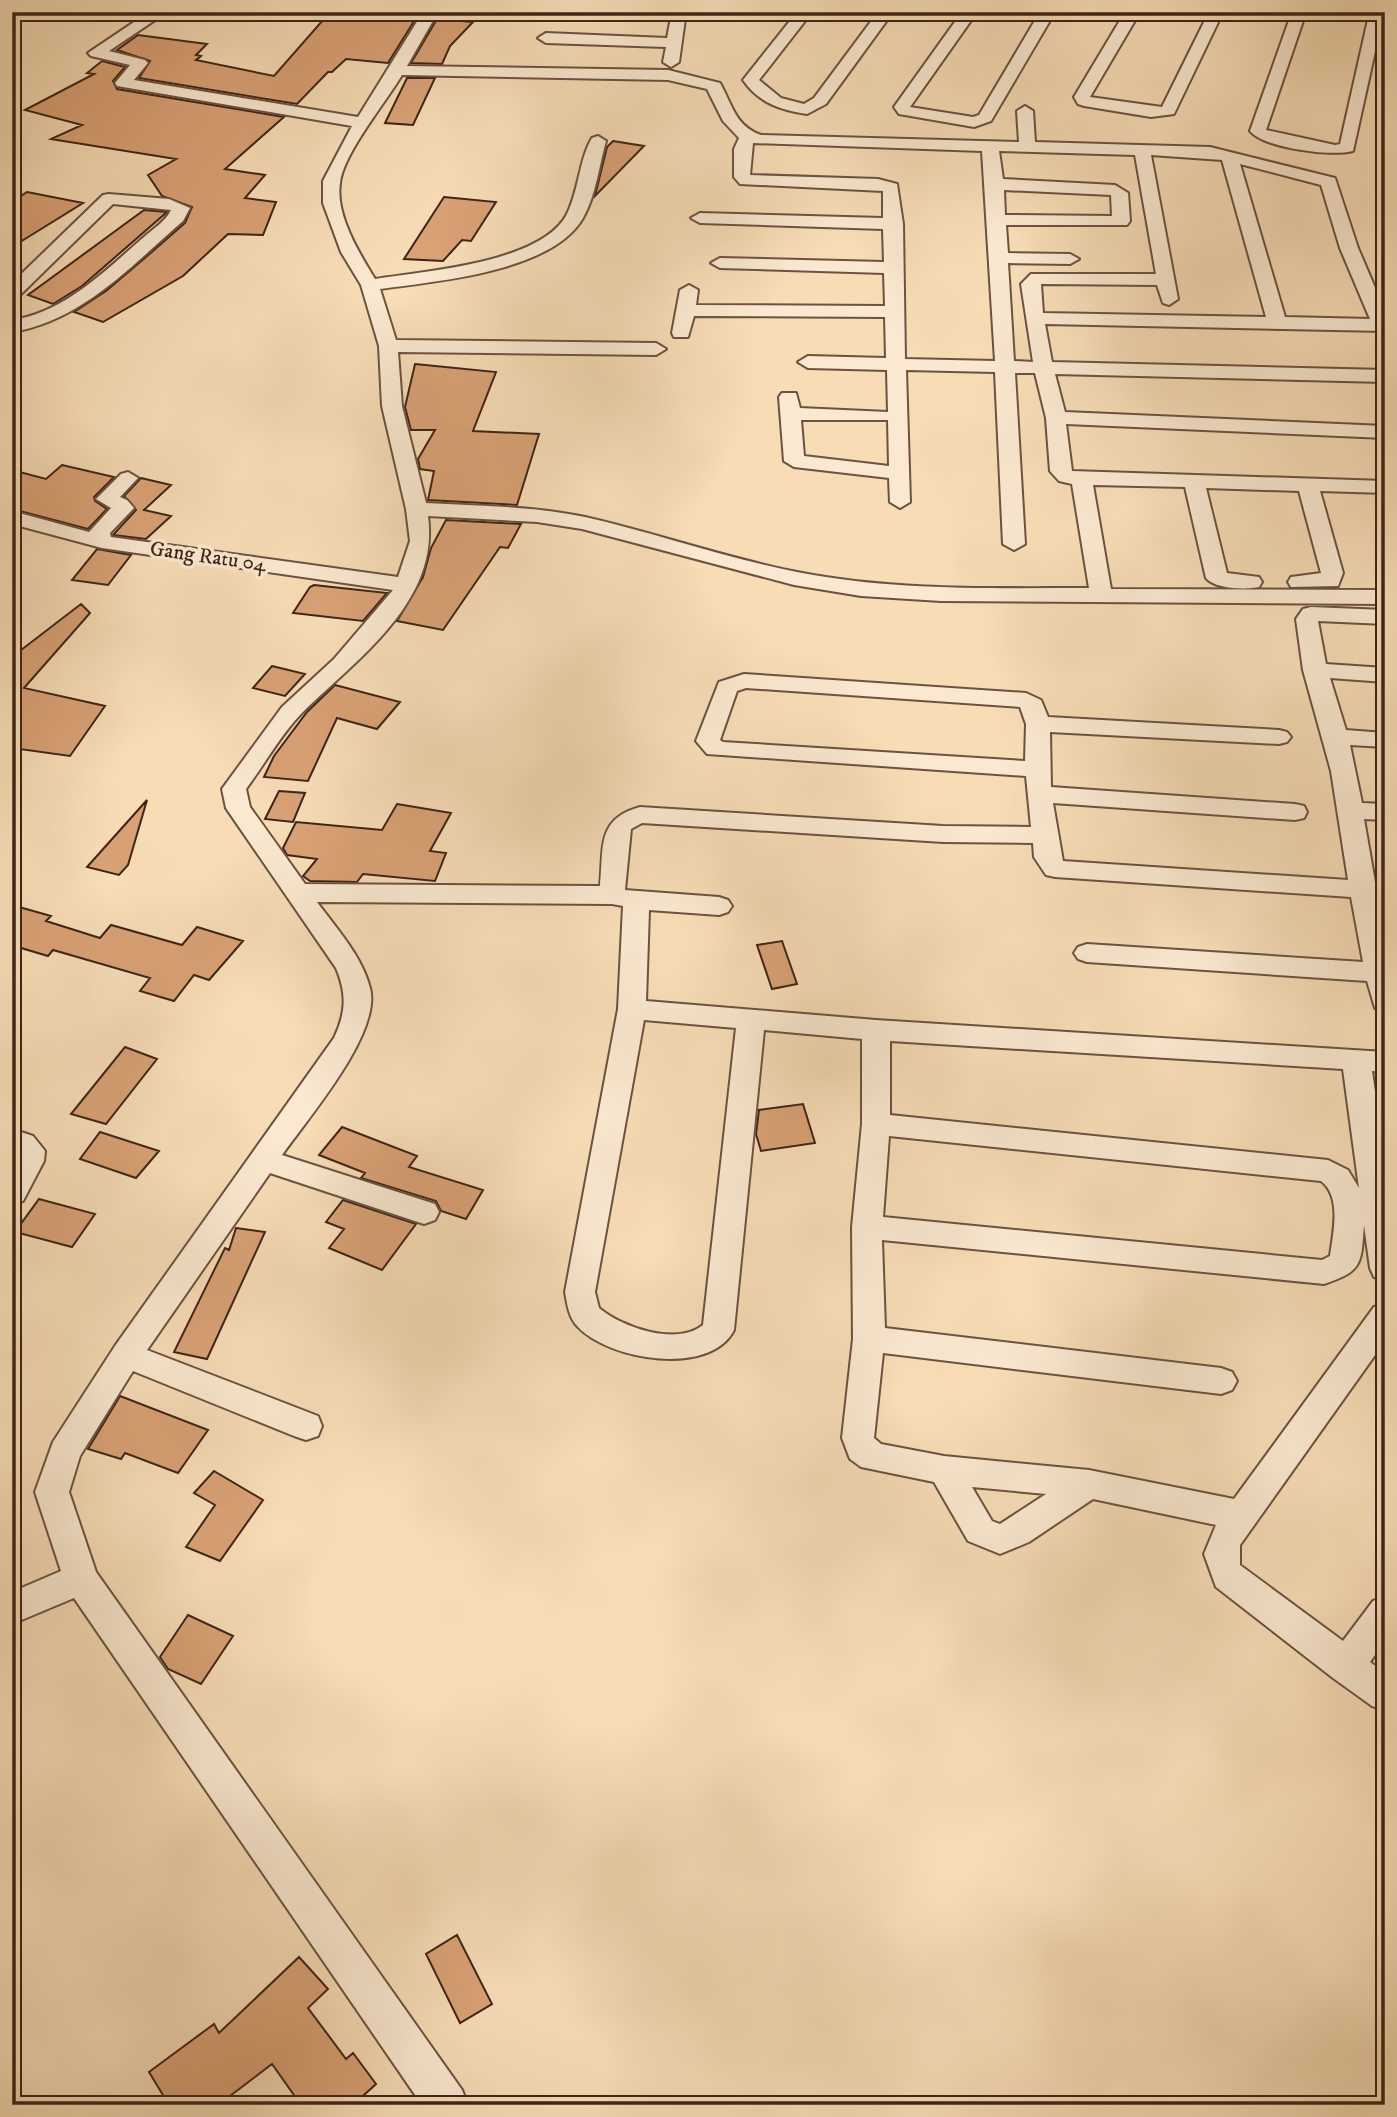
<svg xmlns="http://www.w3.org/2000/svg" width="1397" height="2117" font-family="'IM FELL DW Pica',serif">
<rect width="100%" height="100%" fill="#f7dcb6"/>
<filter id="stains"><feTurbulence type="fractalNoise" baseFrequency=".00286" numOctaves="4"/><feColorMatrix values="0 0 0 0 .2 0 0 0 0 .09 0 0 0 0 .02 0 0 0 .5 -.17"/></filter>
<radialGradient id="worn" r=".72"><stop offset=".6" stop-color="#630" stop-opacity="0"/><stop offset="1" stop-color="#630" stop-opacity=".3"/></radialGradient>
<path fill="#d9a176" stroke="#3e2418" stroke-width="2" d="M330,12L416,18L388,63L346,59L332,72H328L297,104L139,78L150,61L117,50L138,35L207,44L196,55L201,56L196,60L274,76Z
M437,19L473,22L450,46L442,64L411,63Z
M102,61L125,67L113,81L117,89L284,117L225,169L265,175L245,198L276,202L263,235L228,234L183,276L103,322L74,312L106,291L146,257L185,223L192,207L162,196L148,175L176,159L51,139L82,125L25,110L94,74L87,73Z
M407,78H435L413,125L385,123Z
M613,141L644,146L595,196L607,147Z
M27,192L83,203L12,247V202Z
M444,197L496,202L471,241L462,240L443,261L404,259Z
M144,210L167,212L82,286L53,304L28,295Z
M415,364L496,372L473,431L539,434L517,505L428,500L434,471L420,469L418,459L435,430H411L405,407Z
M62,465L114,477L94,497L95,501L107,509L88,529L12,509V470L46,479Z
M141,478L171,485L144,510L171,516L146,539L113,535L136,510L124,496Z
M446,520L521,524L508,548L500,547L443,630L397,621L423,577L431,548Z
M97,549L131,555L108,585L72,580Z
M314,585L387,593L363,621L293,613L310,587Z
M81,604L90,613L24,688L105,706L70,756L12,748V657Z
M272,666L305,674L285,696L253,688Z
M335,685L400,702L377,729L337,718L308,781L264,777L274,756L307,712Z
M279,791L305,793L293,822L265,819Z
M147,800L128,865L119,875L87,867Z
M397,804L451,813L430,851L446,853L435,881L363,874L357,882L310,881L303,876L317,859L287,855L283,848L296,822L382,830Z
M12,905L51,916L46,921L100,938L111,925L182,945L197,927L243,941L209,980L194,975L174,1001L140,991L150,978L53,950L48,956L21,948L12,958Z
M782,941L797,984L772,989L757,945Z
M125,1047L157,1059L106,1124L71,1114Z
M803,1104L815,1143L761,1151L756,1134L759,1110Z
M342,1127L417,1156L409,1167L483,1190L466,1219L441,1211L436,1201L361,1178L365,1173L319,1155Z
M100,1132L159,1151L136,1178L80,1159Z
M39,1199L95,1214L72,1247L15,1232Z
M343,1200L416,1224L382,1270L329,1248L344,1229L326,1222Z
M236,1228L265,1232L207,1359L174,1352L225,1248L229,1250Z
M120,1396L208,1430L178,1473L125,1453L121,1459L88,1449Z
M214,1471L263,1500L220,1561L186,1547L215,1505L194,1493Z
M188,1615L233,1636L201,1684L168,1669L160,1657Z
M457,1935L492,2004L460,2023L426,1954Z
M299,1957L328,1989L308,2008L346,2059L353,2053L376,2084L353,2105H301L272,2064L218,2105H169L149,2072L214,2024L219,2033Z"/>
<g fill="none" stroke-linecap="round" stroke-linejoin="round">
<defs>
<path id="street" d="M149,12H167L109,51L145,60L148,63L134,80L358,117L423,12H438L407,66L668,70L720,83C732,104 735,126 761,135L1019,142L1017,111L1025,106L1033,111L1035,142L1210,147L1335,178L1358,248L1385,311V331L1045,324L1052,362L1385,370V382L1055,374L1065,412L1385,426V438L1066,424L1072,471L1385,481V493L1320,491L1343,573L1338,586L1291,587L1288,582L1291,577L1321,573L1299,491L1206,488L1227,573L1259,577L1262,582L1259,587C1246,590 1215,589 1206,578L1185,487L1093,485L1111,589L1385,590V604L941,601L861,596L794,585L582,529L537,522L428,516C440,603 355,660 300,715C280,736 264,765 246,789L250,807L305,884L600,886C604,848 596,819 640,807L943,826L1031,827L1026,776L707,754L696,741L719,682L744,674L1026,693L1041,700L1048,717L1279,730L1287,732L1291,737L1287,742L1279,744L1050,732L1051,787L1295,804L1304,806L1307,812L1304,818L1295,820L1053,803L1063,861L1348,880L1331,771L1303,670L1296,619L1303,609L1311,607L1385,610V624L1318,621L1326,664L1385,668V682L1330,678L1346,730L1385,733V747L1350,745L1362,803L1385,804V820L1364,819L1385,940V1010L1375,1008L1367,981L1087,962L1078,959L1074,953L1078,947L1087,944L1363,962L1351,897L1055,877L1046,875L1034,857L1033,843L943,842L642,823L631,829L625,890L719,897L728,900L732,906L728,912L719,915L649,910L646,1001L876,1020L1385,1052V1072L1372,1071L1385,1161V1280L1374,1277L1370,1268L1364,1225C1361,1264 1363,1271 1324,1284L882,1240L885,1328L1221,1368L1232,1372L1237,1381L1232,1390L1221,1394L883,1353L874,1438L881,1444L944,1456L1089,1470L1234,1499L1374,1307L1385,1304V1341L1240,1545V1565L1343,1641L1373,1601L1385,1596V1641L1370,1662L1385,1673V1711L1372,1706L1333,1678L1216,1587L1204,1554L1216,1525L1093,1499L1029,1542L1000,1554L968,1541L934,1482L861,1467L850,1459L842,1438L853,1339L852,1227L862,1124V1039L764,1030L734,1330C710,1377 609,1360 578,1327C569,1318 567,1304 565,1292L618,1009L623,906L612,904L317,902C336,928 362,956 370,988C382,1033 308,1118 282,1155L435,1204L439,1212L435,1220L424,1224L270,1173L147,1350L318,1416L322,1426L318,1436L306,1440L294,1436L133,1371L80,1456L69,1492L96,1572L462,2090L468,2105H422L74,1598L12,1624V1592L61,1571L35,1492L53,1442L115,1346L334,1038C346,1013 347,994 336,968L226,808L222,789L282,707L334,659L393,590L102,548L12,524V511L89,532L111,508L96,499L121,474L128,472L138,478L120,497L127,500L134,508L110,533L111,537L398,577L410,541L406,509L382,406L379,346L361,285L341,252L323,203V181L352,126L117,86L115,83L130,65L91,56L88,53ZM402,75L668,80L707,89L723,121L739,138L734,149V177L740,184L883,191V218L700,213L691,218L700,223L883,229L884,262L720,258L711,263L720,268L884,273L885,306L696,305L698,290L689,285L680,290L672,333L674,337H688L694,316L885,317L886,358L808,356L798,362L808,368L887,370L888,412L800,408L796,393H782L779,397L784,461L794,467L889,478L890,502L900,508L910,502L906,370L995,372L1003,544L1014,550L1025,544L1015,373H1035L1046,418L1050,471L1059,481L1072,484L1089,588C991,588 893,591 797,572C725,558 656,533 585,517C533,506 479,506 426,503L402,406L398,352L656,355L666,349L656,343L396,340L380,289C436,281 552,272 583,218C596,195 599,166 606,141L598,136L592,138C579,160 579,190 567,214C542,263 425,271 375,279C359,253 335,214 340,183C343,154 386,102 402,75ZM753,143L982,151L995,361L905,359L903,224L897,184L878,179L750,175ZM999,151L1135,155L1156,274H1031L1021,284L1033,362L1014,361L1008,263L1070,264L1079,259L1070,254L1008,253L1006,225H1127L1130,221L1128,193L1115,185L1003,179ZM1151,155L1222,160L1266,317L1043,313L1041,284L1157,285L1163,303L1169,305L1178,299ZM1240,164L1321,185L1340,248L1370,319L1285,317ZM1004,190L1111,195L1112,216L1005,215ZM801,420H888L889,466L804,456ZM746,688L1020,707L1026,724L1025,761L723,742L720,740L737,691ZM644,1020L736,1028L703,1325C677,1346 623,1328 599,1308L595,1292ZM890,1041L1343,1069L1359,1188L1348,1170L1328,1160L890,1115ZM889,1136L1321,1181C1342,1197 1333,1233 1330,1256L1322,1260L883,1217ZM972,1487L1046,1494L1000,1524L992,1521Z
M672,12H686L679,62L671,67L663,62L666,47L546,43L538,38L546,33L667,38Z
M797,12H812L759,80L781,98L804,104L814,98L878,12H893L826,104L807,114C780,110 759,103 743,80Z
M962,12H977L910,107L973,117L979,115L1040,12H1055L991,121L974,127L899,114L894,107Z
M1125,12H1140L1090,97L1162,107L1209,12H1223L1174,114L1151,117L1084,106L1078,104L1074,97Z
M1292,12H1306L1266,130L1335,145L1340,144L1369,15L1371,12L1383,15L1353,151C1331,157 1264,148 1250,131Z
M109,194L169,199L190,208L183,221C132,265 82,321 12,332V320C64,313 106,270 144,237C153,229 166,221 171,210L113,204L18,297L12,298V283L103,195Z
M12,1129L33,1136L45,1151L44,1161L23,1201L12,1204L15,1154L12,1152Z"/>
</defs>
<use href="#street" stroke="#6c5240" stroke-width="4"/>
<use href="#street" fill="#fae8d0" fill-rule="evenodd"/>
</g>
<g text-anchor="middle" dominant-baseline="central" stroke-width="7" stroke-linejoin="round" paint-order="stroke">
<g font-size="21" fill="#3e2418" stroke="#fae8d0">
<text transform="translate(208 557) rotate(8)">Gang Ratu 04</text>
</g>
</g>
<rect width="1397" height="2117" fill="none" stroke="#f7dcb6" stroke-width="42"/>
<rect x="14" y="14" width="1369" height="2089" fill="none" stroke="#3e2418" stroke-width="3.5"/>
<rect x="21" y="21" width="1355" height="2075" fill="none" stroke="#3e2418" stroke-width="2"/>
<rect width="100%" height="100%" filter="url(#stains)"/>
<rect width="100%" height="100%" fill="url(#worn)"/>
</svg>
